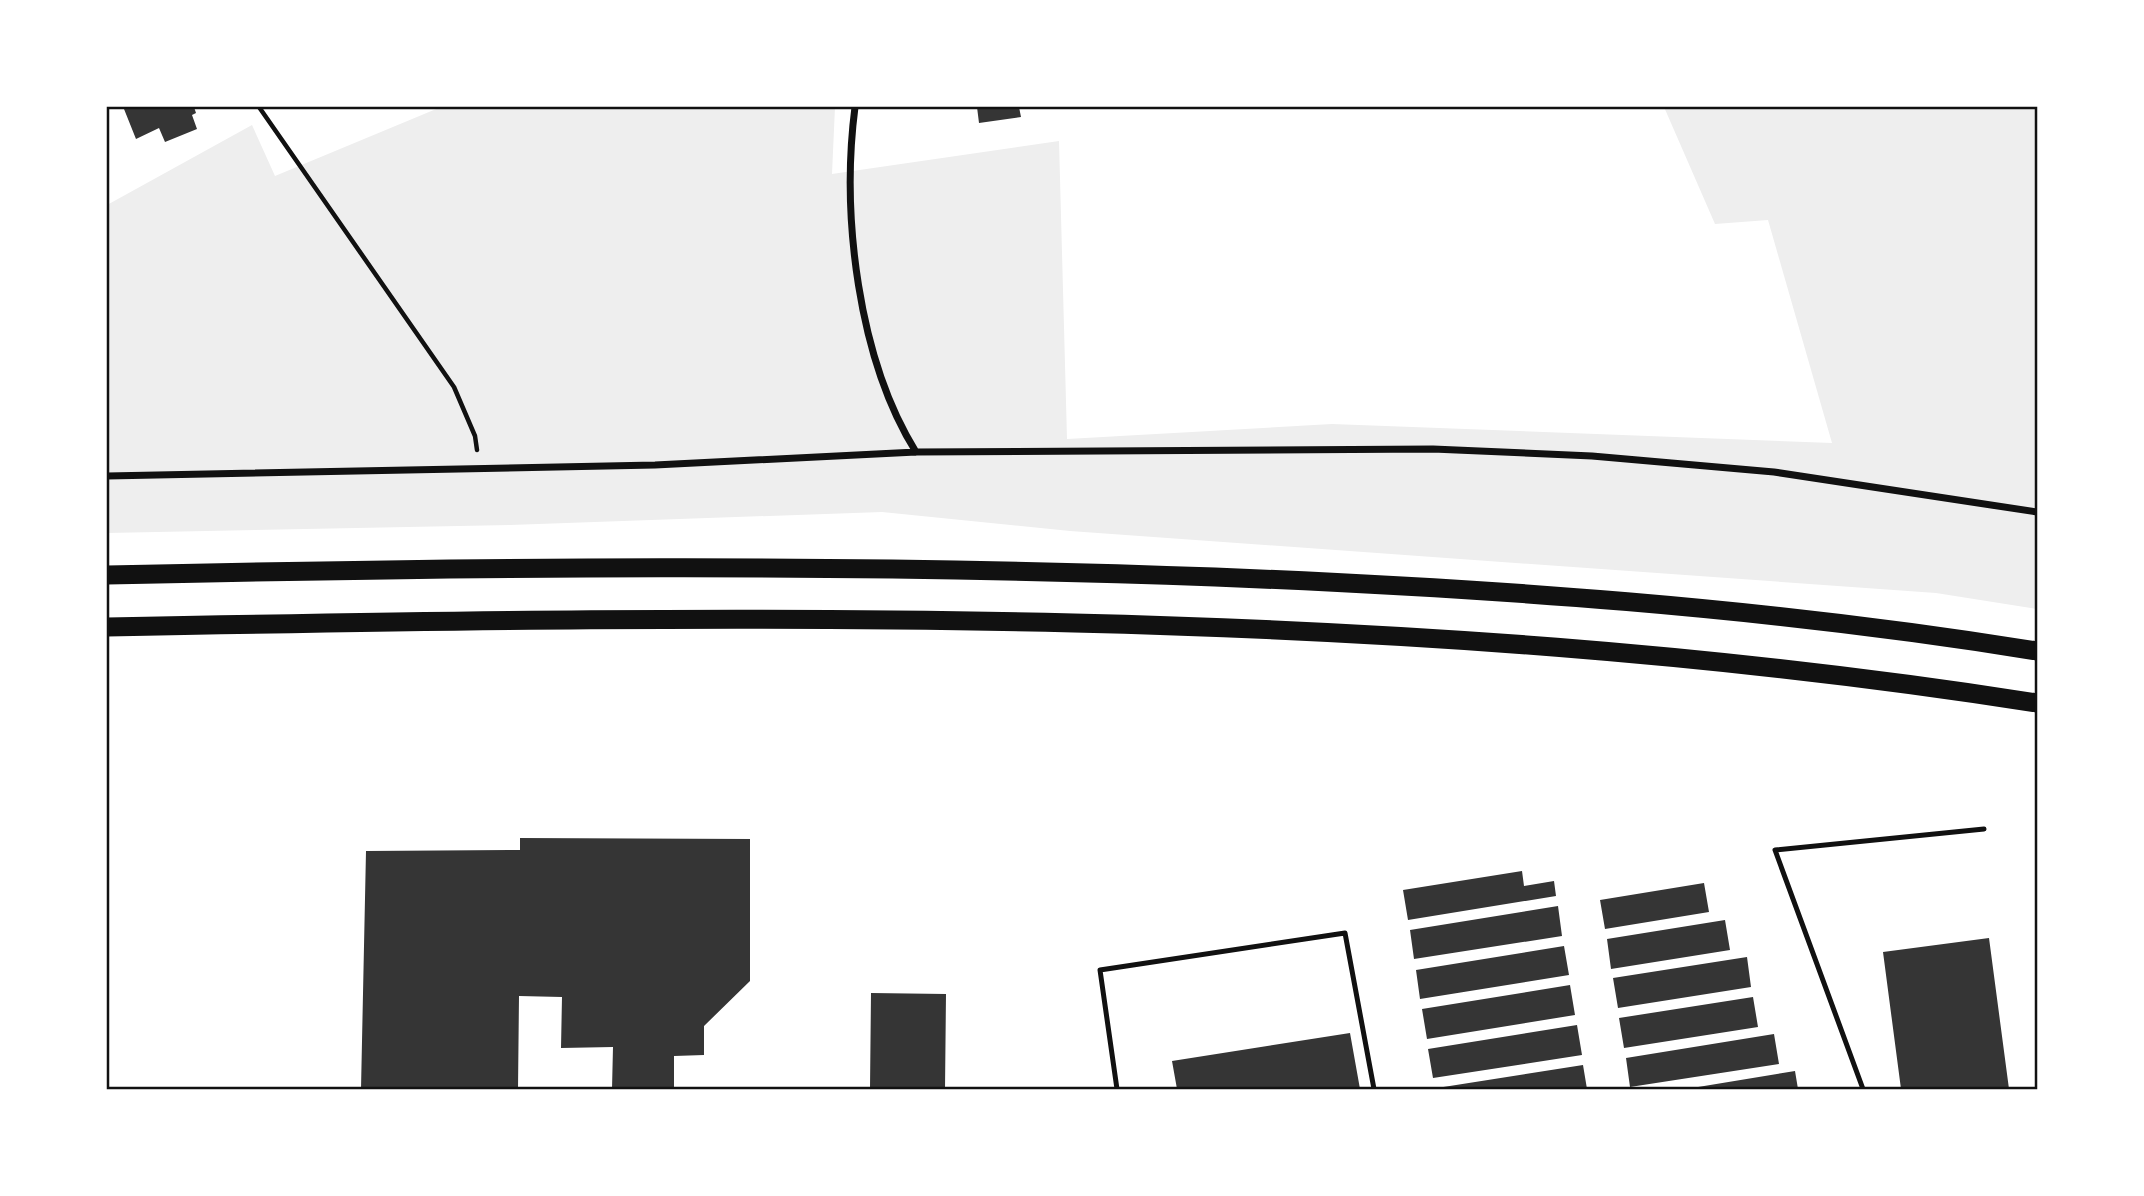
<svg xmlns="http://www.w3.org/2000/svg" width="2144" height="1196" font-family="'Open Sans',sans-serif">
<rect width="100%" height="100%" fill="#fff"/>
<path fill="#eee" d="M441,107H835L832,174L1059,141L1067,439L1332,424L1832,443L1768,220L1715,224L1664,107H2037V609L1936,593L1070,531L882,512L510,525L107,533V205L252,125L275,176Z"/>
<path fill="#353535" d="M128,107H194L196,113L192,115L197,129L165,142L159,128L136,139L124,109Z
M977,107H1019L1021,117L979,123Z
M520,838L750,839V981L704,1026V1055L674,1056V1089H612L613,1047L561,1048L562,997L519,996L518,1089H361L366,851L520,850Z
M1522,871L1524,886L1554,881L1556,896L1408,920L1403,890Z
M1704,883L1709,912L1605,929L1600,900Z
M1558,906L1562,936L1414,959L1410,930Z
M1725,920L1730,950L1611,969L1607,939Z
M1989,938L2009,1089H1901L1883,952Z
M1564,946L1569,975L1420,999L1416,970Z
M1747,957L1751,987L1618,1008L1613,978Z
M1570,985L1575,1015L1427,1039L1422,1009Z
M871,993L946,994L945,1089H870Z
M1753,997L1758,1027L1624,1048L1619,1018Z
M1577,1025L1582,1055L1433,1078L1428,1049Z
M1350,1033L1360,1089H1177L1172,1061Z
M1774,1034L1779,1064L1630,1087L1626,1058Z
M1583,1065L1587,1089H1437V1088Z
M1795,1071L1798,1089H1692V1088Z"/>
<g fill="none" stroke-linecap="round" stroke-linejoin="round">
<path stroke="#111" stroke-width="4.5" d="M259,107L454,387L475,436L477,450"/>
<path stroke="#111" stroke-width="5" d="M1117,1089L1100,970L1345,933L1374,1089
M1863,1089L1775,850L1984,829"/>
<path stroke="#111" stroke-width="7" d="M855,107C841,215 858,359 916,452
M107,476L655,465L916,452L1433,449L1592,456L1774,472L2037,512"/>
<path stroke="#111" stroke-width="19" d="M107,575C476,567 845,563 1215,577C1490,588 1765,607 2037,651
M107,627C750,615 1399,603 2037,703"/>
</g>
<rect width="2144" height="1196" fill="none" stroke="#ffffff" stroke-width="217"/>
<rect x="108" y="108" width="1928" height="980" fill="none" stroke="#111" stroke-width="2.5"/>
</svg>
